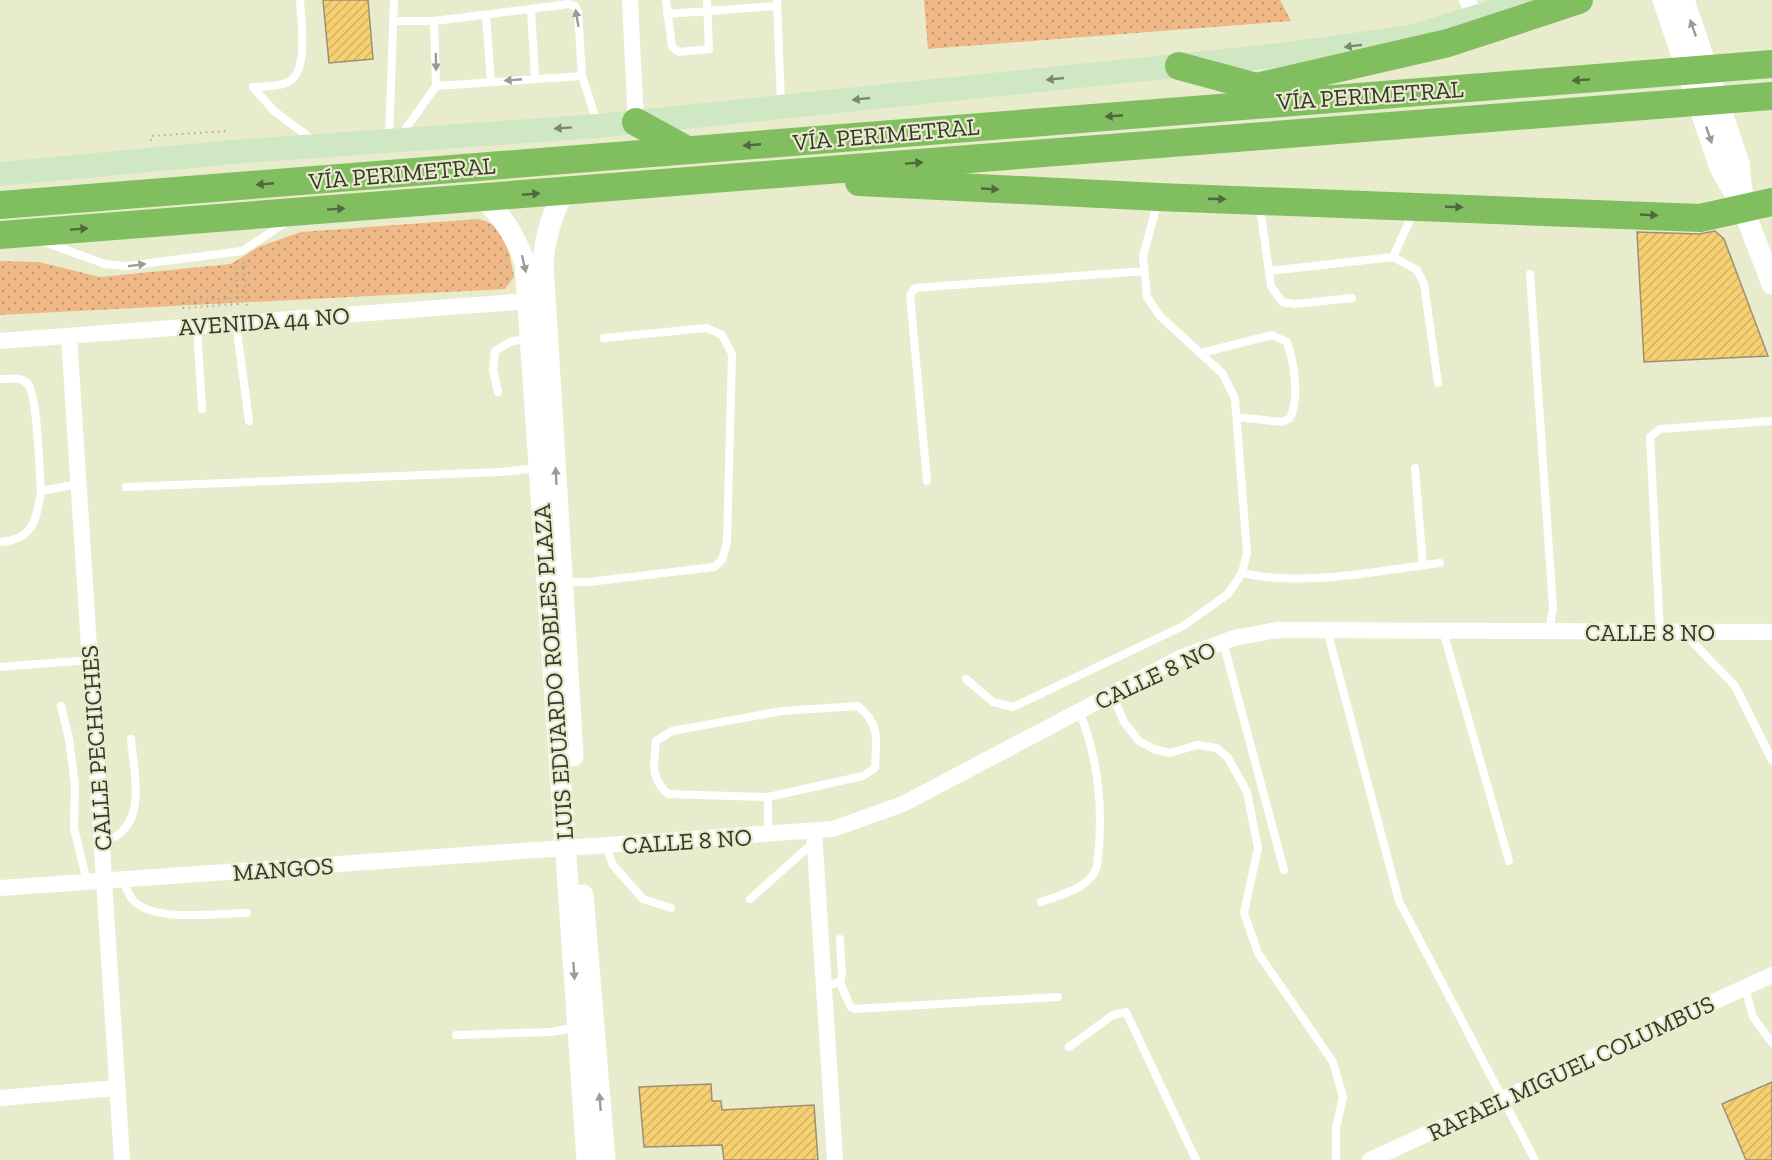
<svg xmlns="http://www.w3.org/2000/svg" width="1772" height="1160" font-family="'Zilla Slab',serif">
<defs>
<pattern id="grass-dots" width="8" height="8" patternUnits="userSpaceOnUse" patternTransform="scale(1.5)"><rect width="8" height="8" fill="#efb987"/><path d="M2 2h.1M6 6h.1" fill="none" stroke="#c2976f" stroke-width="1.8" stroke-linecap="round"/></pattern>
<pattern id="building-hatch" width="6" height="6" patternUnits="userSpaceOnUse" patternTransform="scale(1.5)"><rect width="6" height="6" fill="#f6d071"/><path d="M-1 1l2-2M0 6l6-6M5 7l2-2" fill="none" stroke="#d4b362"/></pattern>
</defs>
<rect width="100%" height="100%" fill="#e9eccc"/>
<path fill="url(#grass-dots)" d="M924,0H1280L1291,21L928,49Z
M478,219C509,226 508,250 514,277L505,289L0,315V261L39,262L100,277L231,264L258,247L301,232Z"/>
<path fill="url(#building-hatch)" stroke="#9c9074" stroke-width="1.5" d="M323,0H368L373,59L329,63Z
M1715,231L1724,239L1768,356L1644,362L1637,232L1699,234Z
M1772,1082V1160H1746L1722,1104Z
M711,1084L712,1101H721L722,1110L814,1105L818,1160H724L722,1145L644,1147L639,1087Z"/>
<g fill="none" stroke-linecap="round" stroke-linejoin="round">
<path stroke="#aaad94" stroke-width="2" stroke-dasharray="1.5 4.5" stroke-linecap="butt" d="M151,141V136L226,131L227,134
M235,262L238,304L183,308V302L246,297
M243,262L247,307"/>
<path stroke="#fff" stroke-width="8" d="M666,0L672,47L679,52L709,49L707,0
M777,0L781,104
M531,9L535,78
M667,14L776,6
M486,15L491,82
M393,21H434
M436,86L434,21L569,4L575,6L578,12L582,76
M253,87C263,86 276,87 286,83C310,74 301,22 300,0
M253,87L274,111L313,140
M400,137L436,86L582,76L597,122
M389,139L394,0
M1260,207L1271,286L1282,302L1294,304L1352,298
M44,242L105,264L127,266L242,251L285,223
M1393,257L1417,270L1424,284L1438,383
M1269,271L1393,257L1413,213
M1530,274L1553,608L1549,631
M236,323L249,421
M197,326L202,409
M1201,353L1272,335L1287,342C1294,362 1300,399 1290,418L1282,422L1237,417
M0,379C10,379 19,376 27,383C38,393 39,471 41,491
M498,392L493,370L495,351L512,341L531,339
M1415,468L1423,565
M927,481L910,295L915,288L1144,271
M126,487L500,472L539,468
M0,542C34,540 36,519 41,491L79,484
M1242,573C1306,587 1375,571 1440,563
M562,582H589L714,567L722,560L727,542L732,354L722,335L707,328L604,338
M1327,630L1399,901L1535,1160
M1443,631L1509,861
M1660,632L1650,437L1660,429L1772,421
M1683,632L1735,686L1772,760
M1223,642L1284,870
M0,667L90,660
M966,679L993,702L1013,707L1183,626L1228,594L1242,573L1247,553L1235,399L1223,374L1160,316L1147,297L1143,256L1158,201
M1112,694L1124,722L1139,741L1154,749L1170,753L1197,745L1217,748L1228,758L1247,792L1258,848L1244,913L1258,953L1333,1062L1343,1097L1336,1128V1160
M61,706L69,739L75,785L74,828L87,882
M858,706C881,725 876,740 875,768L863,776L768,797L668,794C650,778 654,764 656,741L672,731L782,711Z
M768,834V797
M102,842C107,840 115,838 119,834C146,813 133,768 131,739
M606,847L613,865L643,899L671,908
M122,880C126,886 128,895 133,900C153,923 218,913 247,913
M750,899L814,842
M1041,902C1062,894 1090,889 1097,866C1104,814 1099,759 1079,711
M840,982L850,1006L855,1009L1058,997
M824,986L840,982L842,975L840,939
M1745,988L1753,1017L1772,1043
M456,1035L551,1032L577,1027
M1069,1047L1113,1015L1126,1012L1196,1160"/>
<path stroke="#fff" stroke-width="16" d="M630,0L636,122
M1467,0L1477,18
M69,336L122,1160
M0,341L529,301
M814,831L835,1160
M0,888L833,829L903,804L1180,658L1234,638L1277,630L1772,632
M0,1098L117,1088
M1370,1160L1772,975"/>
<path stroke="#fff" stroke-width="21" d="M1663,0L1720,168L1743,208L1772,284
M1684,0L1739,163L1743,201
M564,191C552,215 545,236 543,263L573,756
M483,198C504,218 515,236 525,263L587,1160
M583,895L605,1160"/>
<path stroke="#d0e7c4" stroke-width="24" d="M0,174L233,152L598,126L1290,54L1411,37L1531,0"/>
<path stroke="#80be60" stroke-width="28" d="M1179,66L1264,89
M1243,90L1448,43L1579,0
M636,122L687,150
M859,182L1159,197L1700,218L1772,202
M0,205L1772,64
M0,235L1772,96"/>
</g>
<defs><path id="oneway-solid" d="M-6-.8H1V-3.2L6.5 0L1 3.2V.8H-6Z" transform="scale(1.5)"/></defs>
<g fill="#9b9c96">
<use href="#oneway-solid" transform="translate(577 18) rotate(-100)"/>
<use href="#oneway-solid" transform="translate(1693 28) rotate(-109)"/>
<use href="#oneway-solid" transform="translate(436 62) rotate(89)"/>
<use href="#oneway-solid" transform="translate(513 80) rotate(175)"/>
<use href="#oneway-solid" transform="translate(1709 135) rotate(71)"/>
<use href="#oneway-solid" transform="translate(524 264) rotate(77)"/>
<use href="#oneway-solid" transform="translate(137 265) rotate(-7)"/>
<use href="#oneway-solid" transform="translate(556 476) rotate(-93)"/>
<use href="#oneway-solid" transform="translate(574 971) rotate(86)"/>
<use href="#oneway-solid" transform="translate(600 1102) rotate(-95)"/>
</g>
<g fill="#7c8770">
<use href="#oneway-solid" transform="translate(1353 46) rotate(173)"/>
<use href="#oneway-solid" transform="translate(1055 79) rotate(174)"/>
<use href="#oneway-solid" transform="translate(861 99) rotate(174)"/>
<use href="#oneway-solid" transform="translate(563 128) rotate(176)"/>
</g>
<g fill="#51673e">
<use href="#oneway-solid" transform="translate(1581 80) rotate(176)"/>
<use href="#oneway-solid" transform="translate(1114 116) rotate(175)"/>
<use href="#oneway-solid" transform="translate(752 145) rotate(175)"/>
<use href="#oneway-solid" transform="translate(914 163) rotate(-4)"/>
<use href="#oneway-solid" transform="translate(265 184) rotate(175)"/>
<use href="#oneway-solid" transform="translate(990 189) rotate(3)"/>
<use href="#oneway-solid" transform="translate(531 194) rotate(-5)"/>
<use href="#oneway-solid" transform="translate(1217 199) rotate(2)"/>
<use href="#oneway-solid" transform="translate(1454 207) rotate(2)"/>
<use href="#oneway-solid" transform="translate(336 209) rotate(-4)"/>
<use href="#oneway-solid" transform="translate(1649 215) rotate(3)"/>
<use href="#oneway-solid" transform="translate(79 229) rotate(-4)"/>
</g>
<g text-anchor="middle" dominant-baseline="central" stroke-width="4.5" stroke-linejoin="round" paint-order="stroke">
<g font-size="24" fill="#37382c" stroke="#e9eccc">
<text transform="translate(1370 95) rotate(-4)">VÍA PERIMETRAL</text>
<text transform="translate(886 134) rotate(-5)">VÍA PERIMETRAL</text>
<text transform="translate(402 173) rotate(-5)">VÍA PERIMETRAL</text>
<text transform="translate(264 321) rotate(-4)">AVENIDA 44 NO</text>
<text x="1650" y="632">CALLE 8 NO</text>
<text transform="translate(553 672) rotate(-94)">LUIS EDUARDO ROBLES PLAZA</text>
<text transform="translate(1155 675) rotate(-25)">CALLE 8 NO</text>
<text transform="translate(96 748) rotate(-94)">CALLE PECHICHES</text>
<text transform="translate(687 841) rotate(-4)">CALLE 8 NO</text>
<text transform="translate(283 869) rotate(-4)">MANGOS</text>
<text transform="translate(1571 1068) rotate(-25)">RAFAEL MIGUEL COLUMBUS</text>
</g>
</g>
</svg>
